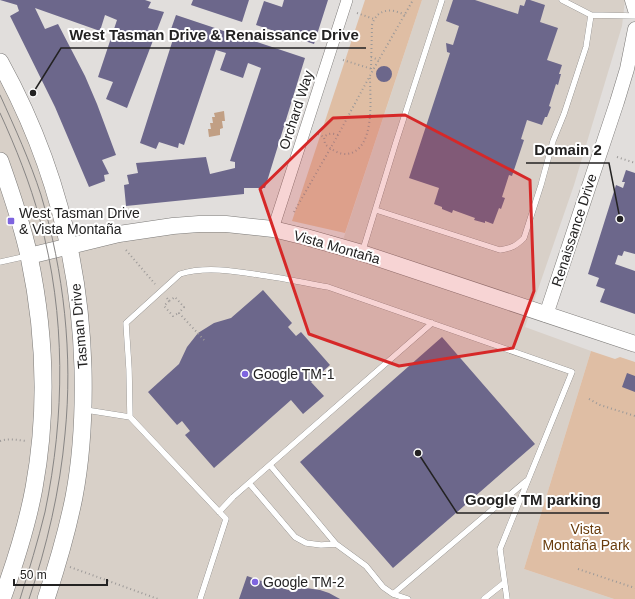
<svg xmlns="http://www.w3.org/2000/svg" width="635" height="599" font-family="Helvetica,sans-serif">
<rect width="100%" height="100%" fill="#e1dedc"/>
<path fill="#d8d0c8" d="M422,0H625L622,26L574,185L525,327L591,351L524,569L614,599H0V62L69,245L214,223L341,246Z"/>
<path fill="#dfbea4" d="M365,0H422L345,233L292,221Z
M591,351L615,359L620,357L635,362V599H614L524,569Z"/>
<path fill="#c19f84" d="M224,111L225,121H222L223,128L220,129V135L209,137L208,129H211L210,123H213L212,117H215L214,113Z"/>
<path fill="#6c678b" d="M0,0H145L151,2L148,8L164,12L127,108L106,99L113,82L98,77L117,20L105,15L100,31L35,8L45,29L58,24L85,76L97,104L116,155L102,160L109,174L104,175L105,181L89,187L55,107L10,16L19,11L17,5Z
M193,0H249L242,22L191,5Z
M284,0H328L314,44L256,25L264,1L282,7Z
M453,0H475L518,14L520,5L524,6L526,0H530L545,5L540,22L558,28L547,60L562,65L559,74H561L558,85L556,84L549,106L551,107L547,117H545L542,125L527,120L521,139L524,140L512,176L509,175L502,197L505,198L501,209L499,208L493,224L485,221V223L474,220L475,218L453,210L452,213L442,209V207L434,204L439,188L409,178L450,53L447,52L446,43L453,45L459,26L446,21Z
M176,15L305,58L265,188H244V194L126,206L124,185L129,184L127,175L138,173L136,163L206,157L210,174L235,168V162L230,161L261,68L248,63L243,78L220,70L226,53L216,50L184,145L179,143L178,148L159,142L156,149L140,143L175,33L170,32Z
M376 74a8 8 0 1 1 16 0a8 8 0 1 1-16 0Z
M626,170L635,173V254L624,251L622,256L618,255L615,264L635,271V314L600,302L605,289L596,286L599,278L588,274L616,185L623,188L625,182H622Z
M263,290L292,323L288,327L296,336L301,332L330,365L311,382L324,396L303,414L291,400L214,468L185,435L190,431L182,421L177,425L148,392L179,364L187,347L198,333L214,323L231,318Z
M442,337L535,444L393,568L300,462Z
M627,373L635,376V392L622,387Z
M247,576L288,590L306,588L320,590L329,593L340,599H239Z"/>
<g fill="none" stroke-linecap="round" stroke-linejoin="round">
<defs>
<path id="service" d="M562,0L591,15L635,16
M376,210L500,250C512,248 516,246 524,238L541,185L553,141L564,114L586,47L591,15
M362,253L396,142L442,0
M0,262L27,256
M86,410L130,417L226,519L200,599
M130,417L129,369L126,323L180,274C205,266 235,271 260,275C283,278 305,283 328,287L572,372L500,549L507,599
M270,465L336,544L366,566L383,587L393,594L408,599
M249,483L295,537L306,543L321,545L336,544
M219,512L233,497L432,323
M393,594L526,481
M484,599L504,583"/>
<path id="minor" d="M273,229L347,0"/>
<path id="tertiary" d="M632,0L635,10
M546,315L617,102L627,69L635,29"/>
<path id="secondary" d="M29,256L119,234L173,226L199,224H226L273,229L306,237L362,253L635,344"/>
<path id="primary" d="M0,62C53,158 80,259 83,368C84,411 82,455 74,497C67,532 57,566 46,599
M0,161C11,192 22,224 29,256C45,332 48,412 34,488C27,526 15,563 2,599"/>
</defs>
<use href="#service" stroke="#7c7a78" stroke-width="6"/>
<use href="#minor" stroke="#7c7a78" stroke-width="12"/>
<use href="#tertiary" stroke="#7c7a78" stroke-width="15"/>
<use href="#secondary" stroke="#7c7a78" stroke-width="17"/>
<use href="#primary" stroke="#7c7a78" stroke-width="18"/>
<path stroke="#9c9998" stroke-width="2" stroke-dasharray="1 3" stroke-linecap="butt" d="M357,13L374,19
M371,57L379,60
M343,60L372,69
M371,69L372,25C377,8 392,8 405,15
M318,134L324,137
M338,135C332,133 329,133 324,137L325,144C330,149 340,155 347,154C376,150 370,98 370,77
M617,157L635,163
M294,212L338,135L373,70L413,0
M126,250L155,284
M167,298L169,301L175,297L184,307L179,313L205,341
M169,301L164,306L173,316L179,313
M589,399L600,405L635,416
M0,441C9,438 17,440 26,441
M70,567L158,599
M578,569L635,588"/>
<use href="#service" stroke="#fff" stroke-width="5.5"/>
<use href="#minor" stroke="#fff" stroke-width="11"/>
<use href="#tertiary" stroke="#fff" stroke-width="14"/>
<use href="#secondary" stroke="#fff" stroke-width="16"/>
<use href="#primary" stroke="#fff" stroke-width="17"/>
<path stroke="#878584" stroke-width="1" d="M0,95C15,128 30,161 41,195C64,272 73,355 65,434C60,490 47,546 29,599
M0,113C16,148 30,183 40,220C66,315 65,416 45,512C38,541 29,570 20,599"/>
</g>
<path fill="#d62828" fill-opacity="0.2" stroke="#d62828" stroke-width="3" stroke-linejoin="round" d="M405,115L530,180L534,291L513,348L399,366L309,334L260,189L333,118Z"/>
<g fill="#7e64df" stroke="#fff" stroke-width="1.5">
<rect x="7" y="217" width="8" height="8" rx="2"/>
<circle cx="245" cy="374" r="4"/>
<circle cx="255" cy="582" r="4"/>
</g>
<g text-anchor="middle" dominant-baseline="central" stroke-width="4" stroke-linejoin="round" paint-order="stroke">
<g font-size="14" fill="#232222" stroke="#fff">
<text transform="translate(296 110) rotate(-72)">Orchard Way</text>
<text transform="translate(574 230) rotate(-72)">Renaissance Drive</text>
<text transform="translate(337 247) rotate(16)">Vista Montaña</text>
<text transform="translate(79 326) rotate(-95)">Tasman Drive</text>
</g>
<g font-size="14" fill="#232222" stroke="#fff" text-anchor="start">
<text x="19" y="213">West Tasman Drive<tspan x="19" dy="16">&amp; Vista Montaña</tspan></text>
<text x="253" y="374">Google TM-1</text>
<text x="263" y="582">Google TM-2</text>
</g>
<g font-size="14" fill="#693c0d" stroke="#fff">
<text x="586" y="529">Vista<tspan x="586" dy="16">Montaña Park</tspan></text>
</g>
</g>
<path fill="none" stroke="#232222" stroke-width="1.5" d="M33 93L61 48H366M620 219L609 163H526M418 453L457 513H609"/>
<g fill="#232222" stroke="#fff" stroke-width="1.5">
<circle cx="33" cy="93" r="4"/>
<circle cx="620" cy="219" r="4"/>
<circle cx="418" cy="453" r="4"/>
</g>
<g font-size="15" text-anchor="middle" font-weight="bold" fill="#232222" stroke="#fff" stroke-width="4" stroke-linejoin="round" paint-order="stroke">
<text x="214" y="40">West Tasman Drive &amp; Renaissance Drive</text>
<text x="568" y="155">Domain 2</text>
<text x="533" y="505">Google TM parking</text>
</g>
<path d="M14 579v6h93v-6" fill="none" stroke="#232222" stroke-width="2"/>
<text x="20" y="579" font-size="12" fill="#232222" stroke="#ffffff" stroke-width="3" paint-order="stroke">50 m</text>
</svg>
